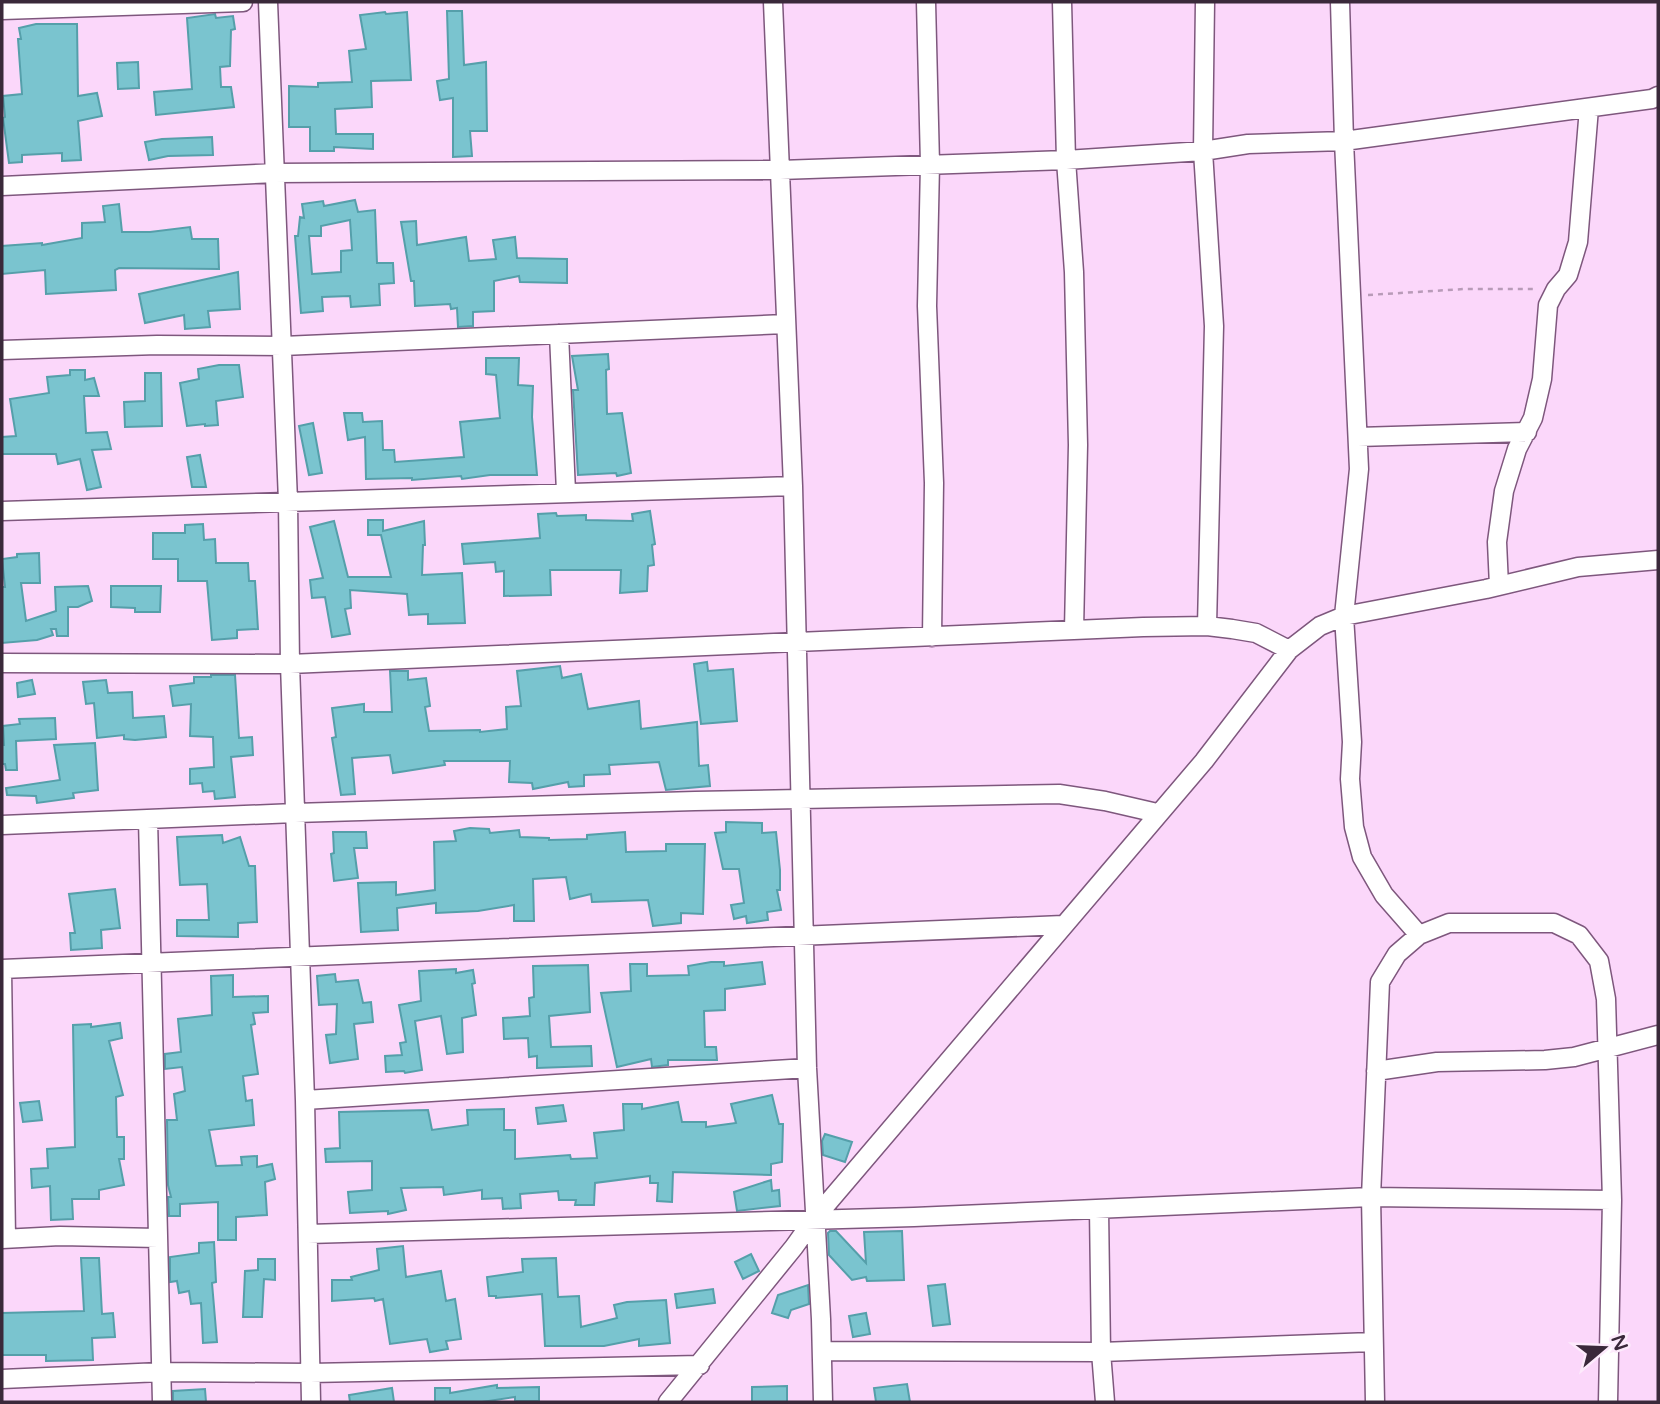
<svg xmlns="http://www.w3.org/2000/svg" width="1660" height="1404" font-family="'Varela Round',sans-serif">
<rect width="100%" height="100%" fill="#fbd7fa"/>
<path fill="#7ac4cf" stroke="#559faa" stroke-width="2" fill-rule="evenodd" d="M447,11H462L464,65L486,62L487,131H470L472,156L453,157V98L440,100L437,81L449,79Z
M385,12L386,14L407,12L411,80L371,81L372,107L335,109L336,134H373V149L334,147V151H310V127H289V86L318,87V83L352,82L349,51L366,49L360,15Z
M215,14L216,18L233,16L235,29L231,30L230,66L220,67L221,87H231L234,107L156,115L154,92L192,89L187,18Z
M36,24H77L78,96L97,93L102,116L78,121L81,160L62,161V153L22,155V162L9,163L3,118L5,117L3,96L22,94L18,39H21L19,28Z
M138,62L139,88L118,89L117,63Z
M212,137L213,155L168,156L149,160L145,142L162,139Z
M355,200L358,212L375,210L377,263H393L394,283L379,284L380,305L351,307L350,296L322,297L323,311L301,313L295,236H298L300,217L304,218L302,204L323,201L324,206ZM350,220L352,250L341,251V272L312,274L309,236H321V226Z
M119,204L122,232H150L190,227L192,239H218L219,269L119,268L115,270L116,290L46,294L45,270L2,274V246L42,243V245L82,238V223L105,222L103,206Z
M416,221L417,245L466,237L469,261L496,259L493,240L515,237L517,258L567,259V283L520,282L519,276L494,281V311L473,312V326L458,327L457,308L451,309L450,304L415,306L414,281H411L401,222Z
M238,272L240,309L208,311L210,327L185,329L184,315L145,323L139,294Z
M608,354L609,369L606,370L607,414L622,413L631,473L617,476L616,473L578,475L573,390H578L572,356Z
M486,358H519L518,385L533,386L532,417L537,475H490L462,479L461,476L412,480V478L366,479L365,437L348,440L344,413H362L363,422L382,421L383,450H394L395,462L464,457L460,422L500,418L496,375L486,374Z
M219,365H239L243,397L216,401L218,425L205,426V424L187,426L180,383L199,379L198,369Z
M70,370H85V380L94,378L99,396H84L86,433L107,432L111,449L92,450L101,487L87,490L80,459L58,464L56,454H2V437L16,436L10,399L49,393L47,377L70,375Z
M145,373H161L162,426L125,427L124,402L145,401Z
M313,423L322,473L309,475L299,426Z
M200,455L206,487H192L187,457Z
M650,511L655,544L652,545L654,565L648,566L647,591L620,593L621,570H550L551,595L504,596V571L496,572L495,562L464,564L462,544L540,538L538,514L556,513L557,516L586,515V520L633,521L632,514Z
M368,520H383V531L424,521L425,545H423L422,575L462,573L465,623L428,624V614L409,615L407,594L350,590L351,608L345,609L350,634L332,637L325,597L312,598L310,580L323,578L310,527L334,521L348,577H391L381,535H368Z
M203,524L204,540L215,539L216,563H248L249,581H255L258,629L237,630V638L212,640L207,581H178V559H153V533H185V525Z
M39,553L40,583H21L26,621L56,611L55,587L88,586L92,601L78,607H68V636H57L56,629H51L53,635L37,640L2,643V587H5L2,559L17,557V554Z
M111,586H161L160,612H135V608L111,607Z
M707,662L708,671L733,669L737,721L701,724L694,664Z
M560,666L562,678L581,674L588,709L639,701L641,729L697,722L699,766L708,765L710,786L666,790L659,762L609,765L610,774L584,775V786L569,787L568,782L533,789L532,783L509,782L510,761H444L445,765L393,773L390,755L352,758L355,794L341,795L332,738L336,737L332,708L364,704V712H392L390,671H408V680L426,678L430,706L425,707L429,731L480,730V732L507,729L506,707L521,706L517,671Z
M211,675H235L239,738L252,737L253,755L231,757L235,797L215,799L214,791L203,792L202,783L190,784V769L214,767L213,737L190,736L191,704L173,706L170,686L194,683V677H211Z
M32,680L35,694L18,697L17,683Z
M106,680L108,693L132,692L133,718L164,716L166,737L135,740L124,739V735L97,738L94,703L86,704L83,682Z
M55,718L56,739L16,741L17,770H6L5,764H2V745H4L3,726L20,724L19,719Z
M95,743L98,790L73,793L74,798L37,803L36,796L7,795L6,788L60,780L54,745Z
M726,822L762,823V833L776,832L780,870V890H777L781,910L767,912L768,920L747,923L746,916L734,919L731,905L744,903L739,869H723L715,833L726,832Z
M470,828L489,829L490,833L519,830L520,837L549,838V840L587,839V835L625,832L626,852L666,851V844H705L703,914L681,913V923L653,926L648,900L592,902L591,894L570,899L566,877L533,879L534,921H514V905L478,911L436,913V903L397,908L398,930L361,932L358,883L396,882V895L435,890L434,842L456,841L454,831Z
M333,832H366L367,848H354L358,878L334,881L331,854L334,853Z
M222,835L223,843L240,837L249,866H255L257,922L238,923V937L177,936V920H209L207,884L180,885L177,837Z
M115,889L120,928L101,930L102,948L71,950L70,933H75L69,894Z
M711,962H724V966L762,962L765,984L725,989V1010L704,1011L705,1047H716L717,1060H668V1065L652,1067L651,1059L617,1067L601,993L631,991L630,964H647V976L689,975L688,966Z
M588,965L590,1012L549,1016L551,1047L591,1046L592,1066L537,1068V1056L529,1057L528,1038L504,1039L503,1018L530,1016L529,998L534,997L533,966Z
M456,969V973L473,970L475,983L472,984L476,1015L462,1018L463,1052L447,1054L441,1016L415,1021L422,1070L405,1073L404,1071L386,1072L385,1056L402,1055L400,1043L406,1042L399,1005L421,1001L419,971Z
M335,974L336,982L358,980L363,1003L371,1002L373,1022L354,1024L358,1059L330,1063L326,1035L336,1034L337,1004L319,1005L317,976Z
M233,975V997L268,996V1012L253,1013L255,1024L251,1025L258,1074L243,1076L246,1101L252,1100L254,1125L209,1130L216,1166L242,1165L241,1157L257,1156V1167L272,1164L275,1179L265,1182L267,1215L236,1217V1240H218V1202L180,1204V1216H169L168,1197H171L168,1185L167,1120H177L174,1094L185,1091L182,1067L165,1069V1054L181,1052L178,1019L212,1015L211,976Z
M120,1023L122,1038L109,1041L123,1095L116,1097L117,1137H124V1159H119L124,1185L99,1190V1199H72L73,1219L51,1220L50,1186L32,1188L31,1169L48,1168L47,1149L75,1147L73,1025L91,1024V1027Z
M772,1095L779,1124H783L782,1162L771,1164V1175L673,1172L672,1202L657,1201L658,1183H650V1176L595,1183L594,1205H575L576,1200H559L558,1191L520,1194L521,1208L503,1209L502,1198L482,1199V1190L444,1195L443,1187L401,1188L406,1210L388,1214V1211L350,1213L348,1192L372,1190V1161L326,1162L325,1149L340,1148L339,1112L428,1110L432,1130L468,1125L467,1110L504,1109V1130H515V1159L570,1155L571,1159L597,1158L594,1133L624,1130L623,1104H642V1109L678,1102L682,1122H706V1127L736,1123L731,1104Z
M39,1101L42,1120L23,1122L20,1103Z
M563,1105L566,1121L538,1124L536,1108Z
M825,1134L852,1142L845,1162L823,1155L822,1141Z
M771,1180L772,1191L779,1190L780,1206L737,1211L734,1192Z
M830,1231H836L866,1263L864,1232L902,1231L904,1280L867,1281L866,1277L852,1280L829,1255L828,1233Z
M214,1242L216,1282L212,1283L217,1342L203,1343L201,1303L191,1304L189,1291L179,1293L177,1281L170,1282V1257L199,1253V1243Z
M403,1246L406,1277L441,1271L446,1301L455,1299L461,1339L446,1341L448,1349L430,1352L427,1339L390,1344L383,1299L375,1301L374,1298L332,1301V1280H352L351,1277L379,1270L377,1249Z
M751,1254L759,1271L743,1279L735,1262Z
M81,1258H99L102,1314L113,1313L115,1337L92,1338L93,1360L46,1361V1355H2V1313L84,1311Z
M556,1258L558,1297L579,1296L581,1327L617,1318L614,1305L627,1302L666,1300L670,1343L639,1346V1339L604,1346H545L542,1294L496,1298V1296H489L487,1277L523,1272L522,1259Z
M258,1259H275V1280L264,1279L262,1317H243L245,1271L258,1270Z
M945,1284L950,1324L933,1326L928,1286Z
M808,1285L809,1304L791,1310L788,1318L772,1313L778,1295Z
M713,1289L715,1303L677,1308L675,1294Z
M866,1313L870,1334L853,1337L849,1316Z
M907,1384L910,1402H876L874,1388Z
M497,1385V1388L539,1387V1401H515V1397L482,1402H435V1388H450V1393Z
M787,1386V1402H752V1387Z
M392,1388L394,1402H350L349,1395Z
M205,1389L206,1402H173V1391Z"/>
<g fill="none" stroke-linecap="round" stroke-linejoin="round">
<defs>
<path id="minor" d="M268,2L288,501L290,664L305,1100L311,1402
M773,2L793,486L807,1068L821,1319L823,1402
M926,2L930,164L927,306L934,483L932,637
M1062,2L1066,160L1074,272L1078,445L1074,630
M1205,2L1203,151L1214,326L1207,626
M1340,2L1344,141L1359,469L1344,616L1352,742L1350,779L1354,827L1362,857L1384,895L1419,935
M2,10L243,2
M2,186L276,173L780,170L1066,160L1203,151L1248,144L1344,141L1652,99L1658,96
M559,334L566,492
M2,350L157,345L283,346L785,324
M1358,437L1527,432
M2,511L793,486
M1499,586L1497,542L1504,491L1517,449L1533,418L1542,379L1548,305L1556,289L1568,275L1578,242L1589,108
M2,663L290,664L1143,627L1207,626L1232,629L1256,633L1289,650
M148,819L162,1402
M2,825L295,813L695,801L1059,794L1105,801L1157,813
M2,969L1063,925
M2,969L6,1238
M1376,1071L1437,1062L1545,1060L1574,1057L1658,1035
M305,1100L807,1068
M1099,1209L1101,1352L1105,1402
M308,1234L914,1217L1371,1197L1612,1200
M2,1239L60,1236L158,1238
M822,1351L1101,1352L1372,1342
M2,1379L161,1372L310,1373L700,1365
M668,1402L794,1247L814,1219L1204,761L1289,650L1320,626L1344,616L1486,589L1578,567L1658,560
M1375,1402L1371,1197L1380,982L1397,954L1419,935L1449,923H1554L1579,935L1599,961L1606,999L1612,1200L1608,1402"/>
</defs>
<use href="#minor" stroke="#7e577d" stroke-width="21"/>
<path stroke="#b89bb8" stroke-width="2.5" stroke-dasharray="5 5" stroke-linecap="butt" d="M1368,295L1464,289H1537"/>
<use href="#minor" stroke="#fff" stroke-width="18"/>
</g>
<rect width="1660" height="1404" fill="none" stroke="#3a293a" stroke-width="7"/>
<g transform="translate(1604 1348) rotate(71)" stroke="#fdebfc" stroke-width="5" paint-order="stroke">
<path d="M0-5L12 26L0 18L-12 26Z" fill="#3a293a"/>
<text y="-10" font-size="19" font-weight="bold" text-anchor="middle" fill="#3a293a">N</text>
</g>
</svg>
